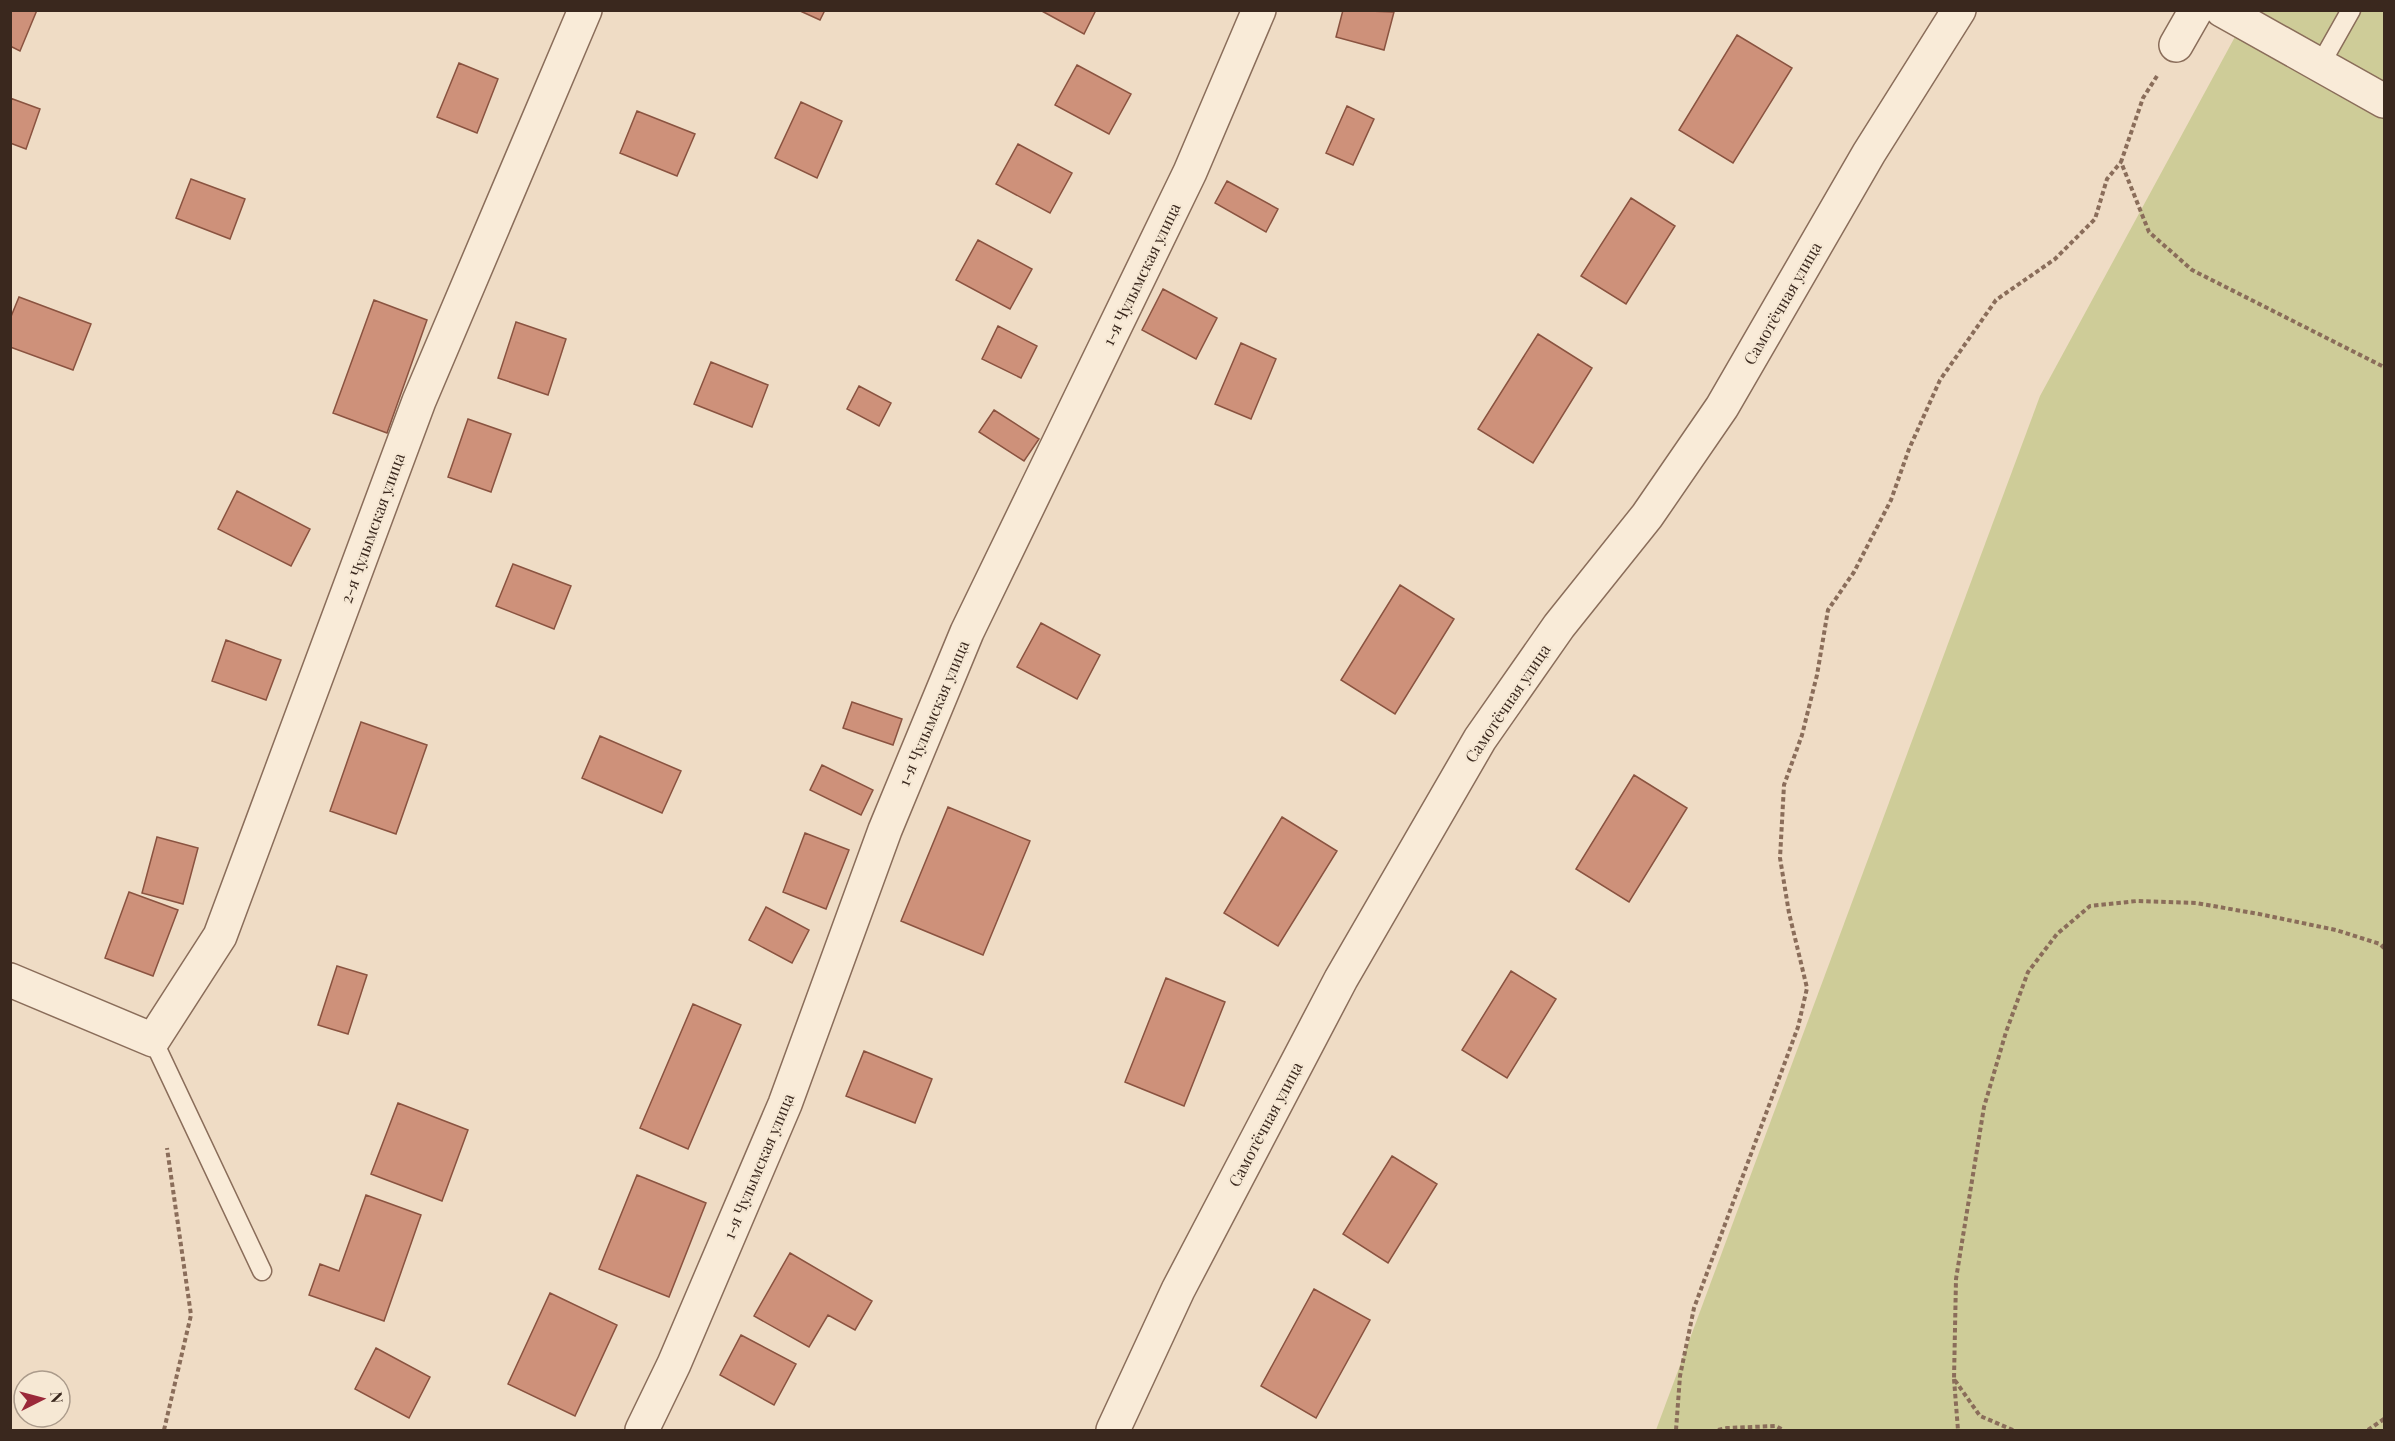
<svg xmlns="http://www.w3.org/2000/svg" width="2395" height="1441" font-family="'Playfair Display',serif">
<rect width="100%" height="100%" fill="#efdcc5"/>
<path fill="#cecc98" d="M2249,11H2384V1430H1656L2040,396Z"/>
<path fill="#ce917a" stroke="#8a5340" stroke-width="1.5" d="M10,10H37L20,51L10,46Z
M798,10H825L820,20Z
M1040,10H1096L1084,34Z
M1343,10L1394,12L1384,50L1336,37Z
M1737,35L1792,68L1733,163L1679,130Z
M459,63L498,79L477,133L437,117Z
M1077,65L1131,94L1109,134L1055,105Z
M10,98L40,109L26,149L10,143Z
M801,102L842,121L817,178L775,158Z
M1347,106L1374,119L1353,165L1326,153Z
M637,111L695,134L677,176L620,153Z
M1018,144L1072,173L1050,213L996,184Z
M191,179L245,199L230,239L176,218Z
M1227,181L1278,209L1266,232L1215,203Z
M1631,198L1675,226L1626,304L1581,276Z
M978,240L1032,269L1010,309L956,280Z
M1163,289L1217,318L1196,359L1142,330Z
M19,297L91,324L73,370L10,347V319Z
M374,300L427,320L387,433L333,413Z
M516,322L566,339L548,395L498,378Z
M998,326L1037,346L1021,378L982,359Z
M1538,334L1592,368L1533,463L1478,429Z
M1241,343L1276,359L1251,419L1215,404Z
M711,362L768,385L752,427L694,404Z
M859,386L891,403L879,426L847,409Z
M994,410L1039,439L1024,461L979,432Z
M468,419L511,434L491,492L448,477Z
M237,491L310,529L291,566L218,529Z
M513,564L571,586L554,629L496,606Z
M1400,585L1454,619L1395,714L1341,680Z
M1041,623L1100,655L1077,699L1017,667Z
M226,640L281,660L266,700L212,681Z
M852,702L902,719L893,745L843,728Z
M361,722L427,745L396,834L330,811Z
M600,736L681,771L662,813L582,778Z
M822,765L873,790L861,815L810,790Z
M1634,775L1687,808L1629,902L1576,869Z
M948,807L1030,841L983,955L901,921Z
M1282,817L1337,851L1278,946L1224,913Z
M805,833L849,850L826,909L783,892Z
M157,837L198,848L183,904L142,893Z
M129,892L178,910L153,976L105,958Z
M766,907L809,930L792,963L749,940Z
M337,966L367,975L348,1034L318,1025Z
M1511,971L1556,999L1507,1078L1462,1050Z
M1166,978L1225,1002L1184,1106L1125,1082Z
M693,1004L741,1025L688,1149L640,1128Z
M864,1051L932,1079L915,1123L846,1096Z
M398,1103L468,1130L442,1201L371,1174Z
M1392,1156L1437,1184L1388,1263L1343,1234Z
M637,1175L706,1203L669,1297L599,1269Z
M366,1195L421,1215L384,1321L309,1295L320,1264L339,1271Z
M790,1253L872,1301L855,1330L828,1315L809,1347L754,1316Z
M1314,1289L1370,1320L1316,1418L1261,1386Z
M550,1293L617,1325L575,1416L508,1384Z
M741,1335L796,1364L774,1405L720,1375Z
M376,1348L430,1377L409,1418L355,1389Z"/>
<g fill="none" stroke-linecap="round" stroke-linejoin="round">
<defs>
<path id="service" d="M2320,65L2351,10
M153,1040L262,1271"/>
<path id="minor" d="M2222,10L2384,101
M2176,45L2196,10
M10,980L153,1040L220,936L419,401L585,10
M642,1430L674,1364L785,1104L885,830L967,632L1190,172L1259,10
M1113,1430L1178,1290L1341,979L1480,739L1559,626L1647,516L1722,407L1869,153L1959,10"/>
</defs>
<use href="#service" stroke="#8a6d5a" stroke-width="21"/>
<use href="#minor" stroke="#8a6d5a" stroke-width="36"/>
<path stroke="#8a6d5a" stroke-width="4" stroke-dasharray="4.5 3" stroke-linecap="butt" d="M2157,76L2143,98L2121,162L2149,232L2192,270L2384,367
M1954,1379L1958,1430
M164,1430L191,1315L167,1148
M1676,1430L1680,1376L1694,1308L1798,1027L1807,988L1789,913L1780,858L1784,785L1802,735L1817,675L1828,610L1854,572L1891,500L1909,449L1940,380L1996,300L2055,259L2095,219L2107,179L2121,162
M1718,1430L1727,1428L1776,1426L1783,1430
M2013,1430L1980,1416L1954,1379L1956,1279L1984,1107L2006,1032L2028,972L2057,934L2090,906L2137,901L2196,903L2259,914L2336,930L2380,944L2384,948
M2368,1430L2384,1419"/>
<use href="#service" stroke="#f9ebd8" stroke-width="18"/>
<use href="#minor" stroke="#f9ebd8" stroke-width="33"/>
</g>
<g text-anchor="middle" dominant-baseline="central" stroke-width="4.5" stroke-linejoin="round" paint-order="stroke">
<g font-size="16" fill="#3a281e" stroke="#f6e8d4">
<text transform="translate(1141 274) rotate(-64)">1-я Чулымская улица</text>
<text transform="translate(1782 303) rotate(-60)">Самотёчная улица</text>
<text transform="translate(372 528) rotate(-70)">2-я Чулымская улица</text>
<text transform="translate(1507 703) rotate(-56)">Самотёчная улица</text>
<text transform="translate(933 713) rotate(-67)">1-я Чулымская улица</text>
<text transform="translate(1265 1124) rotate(-62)">Самотёчная улица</text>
<text transform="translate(758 1166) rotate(-67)">1-я Чулымская улица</text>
</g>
</g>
<rect width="2395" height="1441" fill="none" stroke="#3a281e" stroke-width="24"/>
<g transform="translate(42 1399) rotate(84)"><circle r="28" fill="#f6e8d4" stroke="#ab9b8b" stroke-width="1.5"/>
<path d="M0-4.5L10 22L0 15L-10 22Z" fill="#9b293a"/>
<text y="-9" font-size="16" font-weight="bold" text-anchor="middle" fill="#3a281e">N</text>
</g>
</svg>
